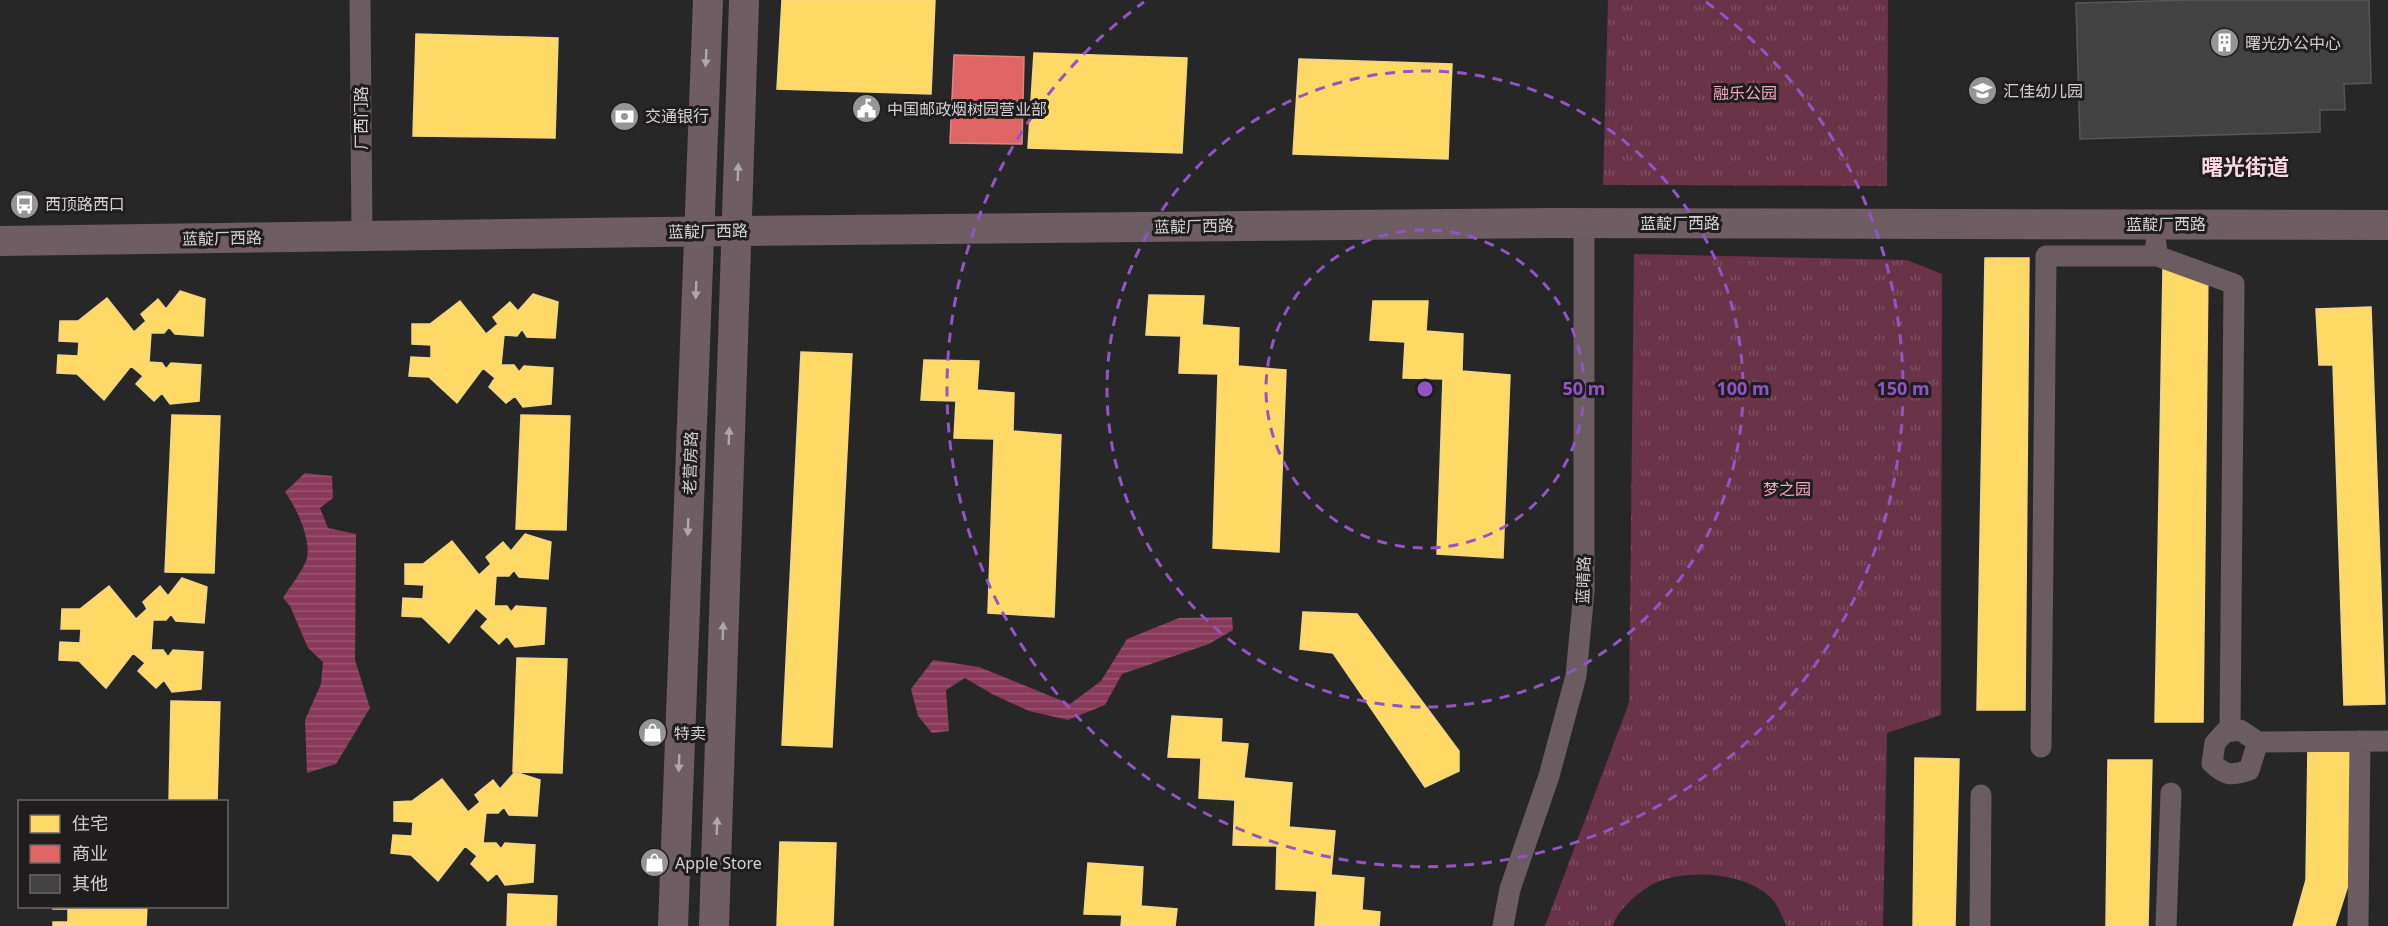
<svg xmlns="http://www.w3.org/2000/svg" width="2388" height="926" font-family="'Noto Sans','Noto Sans SC',sans-serif">
<defs>
<pattern id="grass-tufts" width="24" height="20" patternUnits="userSpaceOnUse" patternTransform="scale(1.5)"><rect width="24" height="20" fill="#6a3348"/><path d="M3 7l-1-3M5 7V3M7 7l1-3M15 17l-1-3M17 17v-4M19 17l1-3" fill="none" stroke="#7e5061"/></pattern>
<pattern id="water-rules" width="6" height="5" patternUnits="userSpaceOnUse" patternTransform="scale(1.5)"><rect width="6" height="5" fill="#89395a"/><path d="M0 2.5h6" fill="none" stroke="#995571"/></pattern>
</defs>
<rect width="100%" height="100%" fill="#282727"/>
<path fill="url(#grass-tufts)" d="M1608,0H1888L1887,186L1603,185Z
M1634,254L1907,260L1942,274L1941,715L1887,733L1883,926H1787C1782,918 1778,904 1771,898C1747,874 1697,870 1666,879C1644,885 1621,906 1612,926H1545L1629,703Z"/>
<path fill="url(#water-rules)" d="M305,473L332,476L333,498L320,508L328,528L356,534L355,660L370,708L336,764L307,773L305,720L321,684L323,662L308,648L290,606L283,598C289,588 304,569 307,558C311,538 296,507 285,492Z
M1232,617L1233,630L1209,644L1122,674L1105,705L1068,720L1029,711L992,694L965,678L946,690L949,731L932,733L918,716L911,689L933,660L979,667L1070,704L1101,681L1127,639L1179,618Z"/>
<path fill="#ffd966" stroke="#f2d686" stroke-width="1.5" d="M782,0H935L931,94L777,89Z
M416,34L558,38L555,138L413,136Z
M1034,53L1187,58L1182,153L1028,148Z
M1299,59L1452,64L1448,159L1293,154Z
M1985,258H2029L2025,710H1977Z
M2163,269H2208L2203,722H2155Z
M180,291L205,299L203,336L175,334L169,327L164,333H151L149,362L162,363L166,369L171,363L201,365L199,401L170,404L162,393L154,401L136,384L143,376L131,366L104,400L77,374L57,373L58,355L78,356L79,342L59,341L60,321H78L107,298L134,332L146,321L141,314L158,299L166,309Z
M533,294L558,302L555,338L527,337L522,329L517,336L504,335L501,365H514L519,372L524,366L553,368L551,404L523,407L515,396L506,403L489,387L495,378L483,368L457,403L429,377L409,376L411,357L431,358V345L412,344V324H430L460,301L486,334L498,324L493,317L510,302L518,311Z
M1149,295L1204,296L1202,325L1239,328L1238,366L1286,370L1279,552L1213,548L1218,374L1179,373L1181,336L1146,335Z
M1373,301H1428L1426,331L1463,334L1462,371L1510,375L1503,558L1437,554L1443,379L1403,378L1405,342L1370,340Z
M2371,307L2385,704L2344,705L2333,365H2319L2316,309Z
M801,352L852,354L832,747L782,745Z
M924,360L979,361L977,390L1014,393L1013,431L1061,435L1054,617L988,613L994,439L954,438L956,401L921,400Z
M172,415L220,416L214,573L165,572Z
M521,415L570,416L566,530L516,529Z
M525,534L551,542L548,579L519,577L514,570L509,576H496L494,606H507L511,612L516,606L546,608L544,644L515,647L507,636L499,644L481,627L488,619L476,608L449,643L422,617L402,616L403,598L423,599L424,585L405,584V564H423L452,541L479,575L491,564L486,557L503,542L511,551Z
M182,578L207,587L204,623L176,621L171,614L166,620H153L151,650H163L168,657L173,650L203,652L201,689L172,692L164,680L156,688L138,671L145,663L133,653L106,688L79,661L59,660L60,642L80,643L81,629H61L62,609H80L109,586L136,619L147,609L143,602L160,586L168,596Z
M1303,612L1357,614L1459,751V771L1425,787L1333,653L1300,649Z
M517,658L567,659L562,773L513,772Z
M171,701L220,702L217,802H169Z
M1172,716L1222,719L1221,742L1248,744L1244,778L1292,783L1289,827L1335,831L1331,875L1364,878L1362,910L1380,912L1379,926H1315L1317,891L1276,889L1277,846L1233,845L1235,800L1199,798L1201,758L1168,757Z
M2308,745H2352L2350,879L2335,926H2293L2306,880Z
M1915,758L1959,759L1955,926H1913Z
M2108,760H2152L2148,926H2106Z
M515,772L540,780L537,816L509,815L504,807L498,813H486L483,843H496L501,849L505,843L535,845L533,882L505,885L497,873L488,881L471,864L477,856L465,846L438,881L411,855L391,853L393,835L412,836L413,822L394,821V802L412,801L442,779L468,812L480,802L475,795L493,780L500,789Z
M780,842L836,843L833,926H777Z
M1088,863L1143,867L1141,906L1177,909L1175,926H1121L1122,915L1084,914Z
M508,894L557,896L556,926H507Z
M53,906H147L146,926H53V922H68V909H53Z"/>
<path fill="#e06666" stroke="#dc8686" stroke-width="1.5" d="M954,55L1024,57L1022,144L950,143Z"/>
<path fill="#434242" stroke="#575656" stroke-width="1.5" d="M2189,0H2369L2371,83L2344,84L2345,110H2320V132L2080,139L2076,3Z"/>
<g fill="none" stroke-linecap="round" stroke-linejoin="round">
<path stroke="#6a5c61" stroke-width="21" d="M360,0L362,236
M2156,243L2157,256L2234,284L2230,731
M2258,742L2249,770C2231,776 2226,776 2212,763L2215,743L2225,732L2240,730L2258,742L2388,741
M2041,747L2046,256H2157
M1503,926L1510,889L1549,776L1576,676L1584,591V223
M1980,926L1981,795
M2166,926L2171,793
M2358,926L2360,741"/>
<path stroke="#6e5d63" stroke-width="30" d="M0,241L736,231L1554,223L2388,225
M673,926L708,0
M714,926L744,0"/>
</g>
<defs><path id="oneway-solid" d="M-6-.8H1V-3.2L6.5 0L1 3.2V.8H-6Z" transform="scale(1.5)"/></defs>
<g fill="#afa8aa">
<use href="#oneway-solid" transform="translate(706 58) rotate(93)"/>
<use href="#oneway-solid" transform="translate(738 172) rotate(-88)"/>
<use href="#oneway-solid" transform="translate(696 290) rotate(92)"/>
<use href="#oneway-solid" transform="translate(729 436) rotate(-88)"/>
<use href="#oneway-solid" transform="translate(688 527) rotate(92)"/>
<use href="#oneway-solid" transform="translate(723 631) rotate(-88)"/>
<use href="#oneway-solid" transform="translate(679 763) rotate(92)"/>
<use href="#oneway-solid" transform="translate(717 826) rotate(-88)"/>
</g>
<g fill="none" stroke="#9155c4" stroke-width="3" stroke-dasharray="10 8">
<circle cx="1425" cy="389" r="159"/>
<circle cx="1425" cy="389" r="318"/>
<path d="M1706 2A478 478 0 1 1 1144 2"/>
</g>
<defs>
<symbol id="building-disc" viewBox="-11 -11 22 22"><circle r="9.5" fill="#969596" stroke="#201d1e"/><path d="M-4-6H4V6H1V3H-1V6H-4ZM-2.5-4.3h1.7v1.8h-1.7ZM.8-4.3h1.7v1.8H.8ZM-2.5-1h1.7V.8h-1.7ZM.8-1h1.7V.8H.8Z" fill="#fff"/></symbol>
<symbol id="school-disc" viewBox="-11 -11 22 22"><circle r="9.5" fill="#969596" stroke="#201d1e"/><path d="M0-5L7-2L0 1L-7-2ZM-4 1L0 2.5L4 1V4Q0 6-4 4Z" fill="#fff"/></symbol>
<symbol id="civic-disc" viewBox="-11 -11 22 22"><circle r="9.5" fill="#969596" stroke="#201d1e"/><path d="M-.6-6.5H3V-4.5H.6V-3L4-1V1h2V6H-6V1h2V-1L-.6-3ZM-1.2 2.5V6h2.4V2.5Z" fill="#fff"/></symbol>
<symbol id="bank-disc" viewBox="-11 -11 22 22"><circle r="9.5" fill="#969596" stroke="#201d1e"/><path d="M-6-4H6V4H-6ZM0-2.3a2.3 2.3 0 1 0 0 4.6a2.3 2.3 0 1 0 0-4.6Z" fill="#fff"/></symbol>
<symbol id="bus-disc" viewBox="-11 -11 22 22"><circle r="9.5" fill="#969596" stroke="#201d1e"/><path d="M-5-6H5V4H4V6H2V4H-2V6H-4V4H-5ZM-3.5-4V0h7V-4ZM-3.5 1.2v1.5H-2V1.2ZM2 1.2v1.5H3.5V1.2Z" fill="#fff"/></symbol>
<symbol id="shop-disc" viewBox="-11 -11 22 22"><circle r="9.5" fill="#969596" stroke="#201d1e"/><path d="M-5-2.5h2.3a2.7 3.5 0 0 1 5.4 0H5L5.5 6h-11ZM-1.5-2.5h3a1.5 2.3 0 0 0-3 0Z" fill="#fff"/></symbol>
</defs>
<g fill-rule="evenodd">
<use href="#building-disc" x="2208" y="26" width="33" height="33"/>
<use href="#school-disc" x="1966" y="74" width="33" height="33"/>
<use href="#civic-disc" x="850" y="92" width="33" height="33"/>
<use href="#bank-disc" x="608" y="100" width="33" height="33"/>
<use href="#bus-disc" x="8" y="188" width="33" height="33"/>
<use href="#shop-disc" x="636" y="716" width="33" height="33"/>
<use href="#shop-disc" x="638" y="846" width="33" height="33"/>
</g>
<g text-anchor="middle" dominant-baseline="central" stroke-width="6" stroke-linejoin="round" paint-order="stroke">
<g font-size="16" fill="#d2d0d1" stroke="#201d1e" text-anchor="start">
<text x="2245" y="43">曙光办公中心</text>
<text x="2003" y="91">汇佳幼儿园</text>
<text x="887" y="109">中国邮政烟树园营业部</text>
<text x="645" y="116">交通银行</text>
<text x="45" y="204">西顶路西口</text>
<text x="674" y="733">特卖</text>
<text x="675" y="863">Apple Store</text>
</g>
<g font-size="16" fill="#f3a8c1" stroke="#201d1e">
<text x="1745" y="93">融乐公园</text>
<text x="1787" y="489">梦之园</text>
</g>
<g font-size="16" fill="#d2d0d1" stroke="#201d1e">
<text transform="translate(361 118) rotate(-90)">厂西门路</text>
<text x="1680" y="223">蓝靛厂西路</text>
<text x="2166" y="224">蓝靛厂西路</text>
<text transform="translate(1194 226) rotate(-1)">蓝靛厂西路</text>
<text transform="translate(708 231) rotate(-1)">蓝靛厂西路</text>
<text transform="translate(222 238) rotate(-1)">蓝靛厂西路</text>
<text transform="translate(690 463) rotate(-88)">老营房路</text>
<text transform="translate(1583 580) rotate(-88)">蓝晴路</text>
</g>
<g font-size="22" font-weight="bold" fill="#fad8e3" stroke="#201d1e">
<text x="2245" y="166">曙光街道</text>
</g>
</g>
<circle cx="1425" cy="389" r="9" fill="#9155c4" stroke="#201d1e" stroke-width="3"/>
<g font-size="18" text-anchor="middle" font-weight="bold" fill="#9155c4" stroke="#201d1e" stroke-width="6" stroke-linejoin="round" paint-order="stroke">
<text x="1584" y="395">50 m</text>
<text x="1743" y="395">100 m</text>
<text x="1903" y="395">150 m</text>
</g>
<rect x="18" y="800" width="210" height="108" fill="#201d1e" stroke="#676566" stroke-width="1.5"/>
<rect x="30" y="815" width="30" height="18" fill="#ffd966" stroke="#676566" stroke-width="1.5"/>
<text x="72" y="830" font-size="18" fill="#d2d0d1">住宅</text>
<rect x="30" y="845" width="30" height="18" fill="#e06666" stroke="#676566" stroke-width="1.5"/>
<text x="72" y="860" font-size="18" fill="#d2d0d1">商业</text>
<rect x="30" y="875" width="30" height="18" fill="#434242" stroke="#676566" stroke-width="1.5"/>
<text x="72" y="890" font-size="18" fill="#d2d0d1">其他</text>
</svg>
